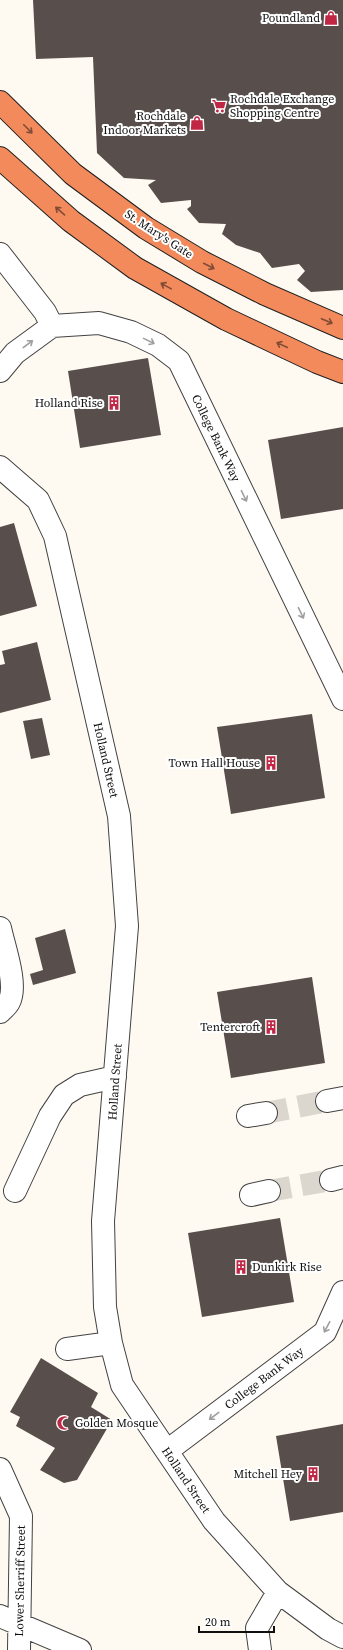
<svg xmlns="http://www.w3.org/2000/svg" width="343" height="1650" font-family="'Source Serif 4',serif">
<rect width="100%" height="100%" fill="#fffaf1"/>
<path fill="#584e4b" d="M33,0H343V290L311,292L297,280L305,271L299,264L272,268L260,253L236,245L222,234L226,224L199,223L187,209L191,206V200L161,203L148,185L156,180L124,178L97,153L93,57L36,59Z
M148,358L161,435L80,448L68,371Z
M343,427V509L281,519L268,440Z
M14,523L37,606L0,616V527Z
M37,642L51,700L0,713V665L5,664L2,651Z
M312,714L325,798L231,814L217,727Z
M42,718L50,755L31,759L23,721Z
M65,929L76,973L33,985L30,974L43,970L35,938Z
M312,977L325,1063L231,1078L217,992Z
M280,1218L294,1302L202,1317L188,1233Z
M41,1358L98,1393L91,1407L112,1420L77,1480L64,1483L40,1470L55,1448L16,1426L20,1417L10,1412Z
M343,1424V1512L290,1521L276,1436Z"/>
<g fill="none" stroke-linecap="round" stroke-linejoin="round">
<path stroke="#dbd7cf" stroke-width="22" stroke-dasharray="22 11" stroke-linecap="butt" d="M266,1113L327,1101
M269,1191L331,1180"/>
<defs>
<path id="minor" d="M0,254L45,312L52,326
M0,371L15,353L52,326L99,323L131,332L158,345L179,361L343,699
M0,467L38,500L55,536L119,816L127,926L103,1221L105,1307L111,1343L122,1385L214,1521L278,1592L328,1629L343,1637
M0,928C4,947 18,985 9,1002C7,1006 3,1009 0,1012
M327,1101L343,1098
M248,1116L266,1113
M331,1180L343,1177
M15,1191L50,1116L64,1095L80,1085L115,1077
M251,1195L269,1191
M67,1349L111,1343
M167,1451L325,1332L343,1292
M0,1469L21,1516L19,1650
M0,1616L80,1650
M260,1650L257,1628L278,1592"/>
<path id="highway" d="M0,102L73,174L146,228L202,262L265,294L343,328
M0,158L71,221L135,268L226,319L317,362L343,372"/>
</defs>
<use href="#minor" stroke="#424242" stroke-width="24"/>
<use href="#highway" stroke="#202020" stroke-width="24"/>
<use href="#minor" stroke="#fff" stroke-width="22"/>
<use href="#highway" stroke="#f38a5b" stroke-width="22"/>
</g>
<defs><path id="oneway-shaft" d="M-6 0H5M1.5-3L5.5 0L1.5 3" fill="none" stroke-width="1.6" stroke-linecap="round" stroke-linejoin="round"/></defs>
<g stroke="#814c35">
<use href="#oneway-shaft" transform="translate(28 129) rotate(45)"/>
<use href="#oneway-shaft" transform="translate(60 211) rotate(-139)"/>
<use href="#oneway-shaft" transform="translate(209 266) rotate(27)"/>
<use href="#oneway-shaft" transform="translate(166 286) rotate(-151)"/>
<use href="#oneway-shaft" transform="translate(327 321) rotate(23)"/>
<use href="#oneway-shaft" transform="translate(282 345) rotate(-155)"/>
</g>
<g stroke="#9f9f9f">
<use href="#oneway-shaft" transform="translate(149 341) rotate(26)"/>
<use href="#oneway-shaft" transform="translate(28 344) rotate(-37)"/>
<use href="#oneway-shaft" transform="translate(244 496) rotate(64)"/>
<use href="#oneway-shaft" transform="translate(301 613) rotate(64)"/>
<use href="#oneway-shaft" transform="translate(327 1327) rotate(118)"/>
<use href="#oneway-shaft" transform="translate(214 1416) rotate(143)"/>
</g>
<defs>
<symbol id="shop-bare" viewBox="-9 -9 18 18"><path d="M-5-2.5h2.3a2.7 3.5 0 0 1 5.4 0H5L5.5 6h-11ZM-1.5-2.5h3a1.5 2.3 0 0 0-3 0Z" fill="#bf2744" stroke="#fff" stroke-width="2.5" paint-order="stroke"/></symbol>
<symbol id="supermarket-bare" viewBox="-9 -9 18 18"><path d="M-6-5.5h2.5l.6 2H6L4.5 2H-2.5L-4.4-4H-6ZM-1.5 3.2a1.3 1.3 0 1 0 .1 0ZM3 3.2a1.3 1.3 0 1 0 .1 0Z" fill="#bf2744" stroke="#fff" stroke-width="2.5" paint-order="stroke"/></symbol>
<symbol id="building-bare" viewBox="-9 -9 18 18"><path d="M-4-6H4V6H1V3H-1V6H-4ZM-2.5-4.3h1.7v1.8h-1.7ZM.8-4.3h1.7v1.8H.8ZM-2.5-1h1.7V.8h-1.7ZM.8-1h1.7V.8H.8Z" fill="#bf2744" stroke="#fff" stroke-width="2.5" paint-order="stroke"/></symbol>
<symbol id="mosque-bare" viewBox="-9 -9 18 18"><path d="M3.5-4.9A6 6 0 1 0 3.5 4.9A5 5 0 1 1 3.5-4.9Z" fill="#bf2744" stroke="#fff" stroke-width="2.5" paint-order="stroke"/></symbol>
</defs>
<g fill-rule="evenodd">
<use href="#shop-bare" x="321" y="8" width="20" height="20"/>
<use href="#supermarket-bare" x="209" y="96" width="20" height="20"/>
<use href="#shop-bare" x="187" y="113" width="20" height="20"/>
<use href="#building-bare" x="104" y="393" width="20" height="20"/>
<use href="#building-bare" x="261" y="753" width="20" height="20"/>
<use href="#building-bare" x="261" y="1017" width="20" height="20"/>
<use href="#building-bare" x="231" y="1257" width="20" height="20"/>
<use href="#mosque-bare" x="54" y="1413" width="20" height="20"/>
<use href="#building-bare" x="303" y="1464" width="20" height="20"/>
</g>
<g text-anchor="middle" dominant-baseline="central" stroke-width="4" stroke-linejoin="round" paint-order="stroke">
<g font-size="12" fill="#0f0f0f" stroke="#fff" text-anchor="end">
<text x="320" y="18">Poundland</text>
<text x="230" y="99" text-anchor="start">Rochdale Exchange<tspan x="230" dy="14">Shopping Centre</tspan></text>
<text x="186" y="116">Rochdale<tspan x="186" dy="14">Indoor Markets</tspan></text>
<text x="103" y="403">Holland Rise</text>
<text x="260" y="763">Town Hall House</text>
<text x="260" y="1027">Tentercroft</text>
<text x="252" y="1267" text-anchor="start">Dunkirk Rise</text>
<text x="75" y="1423" text-anchor="start">Golden Mosque</text>
<text x="302" y="1474">Mitchell Hey</text>
</g>
<g font-size="12" fill="#0f0f0f" stroke="#fff">
<text transform="translate(159 234) rotate(33)">St. Mary's Gate</text>
<text transform="translate(216 438) rotate(64)">College Bank Way</text>
<text transform="translate(106 760) rotate(77)">Holland Street</text>
<text transform="translate(115 1082) rotate(-86)">Holland Street</text>
<text transform="translate(264 1378) rotate(-37)">College Bank Way</text>
<text transform="translate(186 1480) rotate(56)">Holland Street</text>
<text transform="translate(20 1581) rotate(-89)">Lower Sherriff Street</text>
</g>
</g>
<path d="M199 1626v6h75v-6" fill="none" stroke="#0f0f0f" stroke-width="2"/>
<text x="205" y="1626" font-size="12" fill="#0f0f0f" stroke="#ffffff" stroke-width="3" paint-order="stroke">20 m</text>
</svg>
